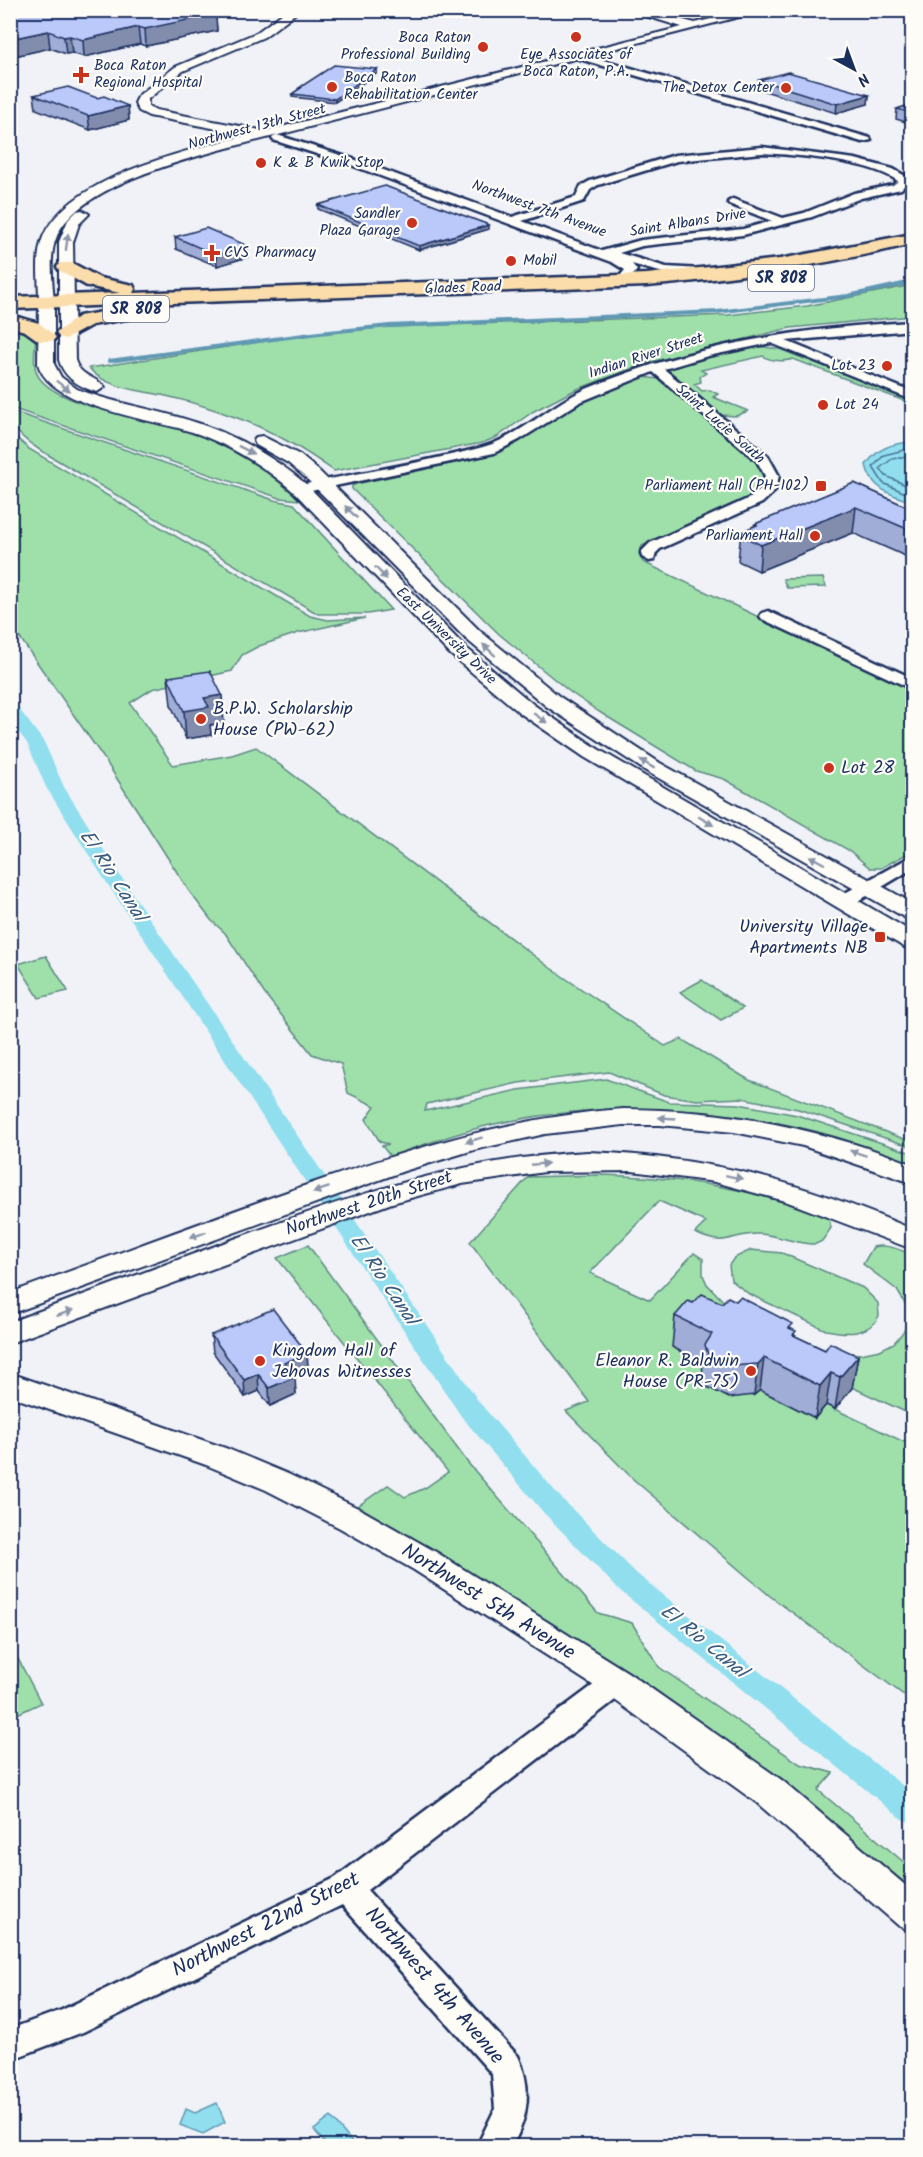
<svg xmlns="http://www.w3.org/2000/svg" width="923" height="2157" font-family="Kalam,sans-serif">
<rect width="100%" height="100%" fill="#f0f2f7"/>
<filter id="ink" filterUnits="userSpaceOnUse"><feTurbulence type="fractalNoise" baseFrequency=".0167" numOctaves="2"/><feDisplacementMap in="SourceGraphic" scale="12" xChannelSelector="R" yChannelSelector="G"/><feConvolveMatrix kernelMatrix="1 2 1 2 8 2 1 2 1" color-interpolation-filters="sRGB"/></filter>
<g filter="url(#ink)">
<path fill="#9fe0aa" stroke="#5d8884" stroke-width="1.5" d="M912,285V316L790,328L647,363L575,390L534,411L497,437L482,443L334,471C302,448 270,429 232,416C211,408 188,401 166,396C141,390 106,389 89,368L312,334L389,327L728,315L807,306Z
M18,325L36,336C35,350 31,369 41,380C66,409 150,418 187,431C230,446 267,469 300,500L280,498L11,408V326Z
M756,346L779,349L912,399V404L793,359C786,362 769,361 763,356L701,370L706,373L700,377L701,382L694,384L702,391L710,390L718,394L713,397L748,411L736,416L721,415L667,369L719,353Z
M642,377L659,379L755,460C763,468 766,478 759,489C748,508 666,534 642,546L639,554L643,562L912,690V851L881,868H870L850,851L724,779L696,771L601,713L570,692L499,634L352,489V486L356,484L492,455C511,448 523,436 540,425C569,407 608,384 642,377Z
M11,411L274,500L294,504L391,610L368,614H318L40,450C26,441 10,430 11,411Z
M10,432L29,449L310,616L328,620L365,618L298,633L259,646L242,655L232,671L152,689L130,703L173,765L232,755L256,747L549,967L665,1046L681,1039L749,1080L912,1142V1147L798,1109L742,1098L697,1100L664,1095L609,1072L518,1083L427,1104L425,1111L518,1090L606,1079L669,1102L739,1104L797,1115L912,1153V1164C780,1108 631,1094 490,1125C456,1133 423,1145 390,1156L382,1146L389,1144L380,1142L366,1119L375,1106L348,1093L341,1064L312,1054L264,993L225,933L211,920L189,891L105,760L11,625Z
M823,578L826,587L787,588L783,579Z
M46,956L68,991L39,998L18,964Z
M702,980L743,1008L721,1020L680,992Z
M602,1175C679,1177 758,1188 829,1219L831,1228L822,1241L816,1244C797,1245 779,1235 760,1234C729,1233 729,1249 695,1233L706,1222L659,1201L590,1273L650,1300L694,1253L703,1259V1275L707,1284L726,1304L823,1350L860,1354L880,1350L894,1343L904,1331L908,1318L907,1307L897,1290L863,1264L873,1247C887,1244 899,1249 912,1255V1415L826,1375L760,1390L815,1418L826,1405L904,1442L912,1437V1701L770,1596L633,1479L566,1411L589,1402L470,1242L528,1177Z
M308,1245L468,1463L598,1613L632,1623L659,1667L800,1764L833,1773L818,1790L912,1869V1889L825,1816L725,1739L358,1506L388,1485L405,1497L425,1488L448,1472L277,1258Z
M751,1250L782,1253L863,1288L878,1303L879,1316C868,1336 847,1334 826,1330L749,1294L731,1280L729,1265L734,1258Z
M14,1651L41,1703L11,1717V1653Z"/>
<path fill="#90deee" stroke="#6198b4" stroke-width="1.5" d="M912,442V502C891,495 871,489 866,465C877,448 893,443 912,442Z
M217,2103L225,2122L203,2134L180,2125L186,2109L195,2113Z
M331,2117L355,2146H327L314,2130Z"/>
<g fill="none" stroke-linecap="round" stroke-linejoin="round">
<path stroke="#4a7598" stroke-width="1.5" d="M912,448L884,455L873,467L883,483L912,496
M912,455L892,459L880,468L886,476L912,488"/>
<path stroke="#6198b4" stroke-width="4" d="M109,361L319,333L389,326L717,312L848,296L912,282"/>
<path fill="#90deee" fill-rule="evenodd" d="M10,704L16,705L44,742L64,787L117,871L479,1402L561,1498L637,1574L912,1793V1823L902,1819L619,1590L543,1512L461,1416L99,871L46,787L27,743L10,721Z"/>
<defs>
<path id="minor" d="M576,52L870,138L871,140L862,142L573,57V53Z
M277,135L359,161L512,217L576,197L581,186L590,181L675,155L762,147L855,159L893,169L907,177L908,182L901,189L861,198L812,217L743,235L642,246L619,253L666,267L702,269L708,273C695,284 648,269 632,264L637,270L625,285L621,286L615,282L625,270L612,262L351,165L273,140L272,138ZM762,153C797,155 871,161 898,181L893,185L854,193L804,213L783,218L733,199L728,202L729,204L772,221L743,229L641,240L602,251L522,221L584,201L590,190L598,185L677,161Z
M912,322V330L786,341L912,392V400L771,343L708,356L664,369L768,456L779,476L775,491L762,503L660,549L656,553L654,560L649,561L642,557L641,552L650,543L752,497L761,489L765,476L757,461L653,372L580,402L519,440L494,453L301,493L294,489L301,485C361,472 424,463 483,447C519,437 551,404 586,389C690,345 799,328 912,322Z
M768,611L912,678V689L762,619L760,616L762,613Z
M912,856V869L850,906H836L834,902L836,898Z
M617,1671L627,1675L631,1683L627,1691L367,1890L518,2056C532,2088 529,2116 512,2146H477L495,2109L492,2074L342,1905L83,2032L10,2060V2029L62,2010L335,1878L607,1675Z"/>
<path id="tertiary" d="M287,10H300L264,37L183,71L148,99V106L156,110L265,131L682,27L626,10H645L695,23L746,10H766L227,148C180,161 78,187 57,236C48,256 53,283 54,304C54,324 54,344 54,364L61,377L77,389C110,402 144,407 178,417C226,430 269,453 307,485L464,646L534,705L598,749L912,932V949L904,947L584,757L520,713L450,654L295,493C267,468 236,449 201,435C160,419 51,410 38,364C38,343 39,321 39,300C39,280 35,256 43,237C68,177 191,149 249,135L149,116L139,111L135,103L139,95L175,67L256,33Z
M82,210L89,214L79,224L73,242L75,360C80,377 95,376 105,387L97,392C80,387 64,378 59,360V242L68,220L77,211Z
M262,436L300,455L319,471L480,631L560,697L660,763L912,903V919L904,917L646,771L546,706L466,639L307,479L288,463L256,445L254,441L256,437Z
M623,1109C724,1109 819,1128 912,1164V1183L803,1146L734,1132L660,1125H623L545,1134L474,1150L404,1171L10,1314V1293C107,1258 204,1221 301,1187C407,1150 511,1117 623,1109Z
M588,1152C707,1156 804,1183 912,1229V1249L785,1201L715,1182L632,1171L545,1172L462,1184L392,1203L10,1343V1322C86,1294 161,1266 237,1238C354,1195 461,1158 588,1152Z
M10,1373L228,1449L288,1474L362,1510L436,1552L629,1673L783,1781L912,1891V1931L899,1926L757,1803L605,1693L414,1570L340,1528L266,1490L206,1465L10,1396Z"/>
<path id="primary" d="M912,234V244C825,265 737,278 647,286L10,309V297L120,293L87,286L60,271L57,267L60,263H72L100,278L133,285L135,289L133,293L647,274L780,259Z
M125,308L132,310L135,314L132,318L92,325L66,339L59,337L56,333L79,316Z
M10,315L39,323L56,337L53,341H39L25,331L10,327Z"/>
</defs>
<use href="#minor" stroke="#1b2f5e" stroke-width="5"/>
<use href="#tertiary" stroke="#1b2f5e" stroke-width="4"/>
<use href="#primary" stroke="#1b2f5e" stroke-width="5"/>
<use href="#minor" fill="#fdfcf7" fill-rule="evenodd"/>
<use href="#tertiary" fill="#fdfcf7" fill-rule="evenodd"/>
<use href="#primary" fill="#fbddab" fill-rule="evenodd"/>
</g>
<path fill="#a0add6" stroke="#1b2f5e" stroke-width="1.5" d="M10,10L216,18L217,31L146,46L140,44L84,57L72,53L66,54L50,48L10,57Z
M377,69V73L335,102L292,97V94L299,89V88Z
M759,80L869,95L868,104L836,113L758,89Z
M34,95L97,98L128,106L129,120L90,130L36,109Z
M912,104V124L896,119L897,109Z
M318,205L489,229L419,250L318,209Z
M175,237L248,246V257L217,266L176,249Z
M854,483L912,509V559L853,533L759,571L738,561L741,532L754,526L755,524Z
M168,677L224,723L210,725L211,735L186,739L171,705Z
M693,1303H722L792,1329L795,1336L825,1350L858,1356L852,1388L835,1409L826,1405L815,1418L760,1390L754,1395L729,1398L705,1386L702,1377L703,1363L672,1347L675,1316Z
M211,1335L307,1353L308,1370L294,1376L296,1394L270,1406L259,1391L245,1397L213,1352Z"/>
<path fill="#828dae" stroke="#1b2f5e" stroke-width="1.5" d="M186,10H250L216,18L217,31L146,46L145,29Z
M138,27L140,44L84,57L83,40Z
M48,31L50,48L10,57V39Z
M70,36L72,53L66,54L64,37Z
M377,69V73L335,102V99Z
M869,95L868,104L836,113L837,104Z
M128,106L129,120L90,130L88,116Z
M489,225V229L419,250V246Z
M248,246V257L217,266L216,255Z
M856,507L853,533L759,571L761,545Z
M222,695L224,723L210,725L211,735L186,739L184,711L204,698Z
M307,1353L308,1370L285,1380L284,1363Z
M858,1356L852,1388L835,1409L840,1377Z
M764,1358L760,1390L754,1395L758,1364Z
M831,1373L826,1405L815,1418L820,1386Z
M258,1374L259,1391L245,1397L244,1380Z
M295,1377L296,1394L270,1406L269,1388Z"/>
<path fill="#bac9f9" stroke="#1b2f5e" stroke-width="1.5" d="M10,10H216V14L145,29L138,27L83,40L70,36L64,37L48,31L10,39Z
M334,65L377,69L335,99L292,94L301,88H299Z
M788,72L869,95L837,104L759,80Z
M68,87L97,98L104,96L128,106L88,116L34,95Z
M912,104V113L897,109Z
M385,186L489,225L419,246L318,205Z
M206,228L248,246L216,255L175,237Z
M854,483L912,509V531L856,507L761,545L740,535L745,534L741,532L757,525L755,524Z
M210,671L222,695L204,698L209,707L184,711L168,677Z
M702,1294L722,1303L728,1297L736,1301L740,1297L793,1324L789,1328L796,1331L793,1335L825,1350L830,1343L858,1356L840,1377L831,1373L820,1386L764,1358L758,1364L732,1366L708,1354L705,1345L712,1334L675,1316L688,1301L693,1303Z
M273,1309L307,1353L284,1363L295,1377L269,1388L258,1374L244,1380L211,1335Z"/>
<defs><path id="oneway-solid" d="M-6-.8H1V-3.2L6.5 0L1 3.2V.8H-6Z" transform="scale(1.5)"/></defs>
<g fill="#8c96aa">
<use href="#oneway-solid" transform="translate(67 242) rotate(-82)"/>
<use href="#oneway-solid" transform="translate(63 386) rotate(37)"/>
<use href="#oneway-solid" transform="translate(246 450) rotate(27)"/>
<use href="#oneway-solid" transform="translate(351 512) rotate(-135)"/>
<use href="#oneway-solid" transform="translate(381 573) rotate(46)"/>
<use href="#oneway-solid" transform="translate(489 650) rotate(-137)"/>
<use href="#oneway-solid" transform="translate(540 718) rotate(35)"/>
<use href="#oneway-solid" transform="translate(647 764) rotate(-149)"/>
<use href="#oneway-solid" transform="translate(706 821) rotate(30)"/>
<use href="#oneway-solid" transform="translate(817 860) rotate(-152)"/>
<use href="#oneway-solid" transform="translate(667 1118) rotate(-177)"/>
<use href="#oneway-solid" transform="translate(474 1140) rotate(163)"/>
<use href="#oneway-solid" transform="translate(858 1153) rotate(-162)"/>
<use href="#oneway-solid" transform="translate(540 1164) rotate(-5)"/>
<use href="#oneway-solid" transform="translate(734 1177) rotate(12)"/>
<use href="#oneway-solid" transform="translate(321 1190) rotate(161)"/>
<use href="#oneway-solid" transform="translate(198 1235) rotate(160)"/>
<use href="#oneway-solid" transform="translate(65 1313) rotate(-21)"/>
</g>
</g>
<g fill="#c8321e" stroke="#fdfcf7" stroke-width="2">
<circle cx="576" cy="37" r="6"/>
<circle cx="483" cy="47" r="6"/>
<path d="M78 66h6v6h6v6h-6v6h-6v-6h-6v-6h6z"/>
<circle cx="332" cy="87" r="6"/>
<circle cx="786" cy="88" r="6"/>
<circle cx="261" cy="163" r="6"/>
<circle cx="412" cy="223" r="6"/>
<path d="M209 244h6v6h6v6h-6v6h-6v-6h-6v-6h6z"/>
<circle cx="511" cy="261" r="6"/>
<circle cx="887" cy="366" r="6"/>
<circle cx="823" cy="405" r="6"/>
<rect x="815" y="480" width="12" height="12" rx="3"/>
<circle cx="815" cy="536" r="6"/>
<circle cx="201" cy="719" r="6"/>
<circle cx="829" cy="768" r="6"/>
<rect x="874" y="931" width="12" height="12" rx="3"/>
<circle cx="260" cy="1361" r="6"/>
<circle cx="751" cy="1371" r="6"/>
</g>
<g text-anchor="middle" dominant-baseline="central" stroke-width="4.5" stroke-linejoin="round" paint-order="stroke">
<g font-size="15" fill="#1b2f5e" stroke="#fdfcf7" text-anchor="end">
<text x="471" y="38">Boca Raton<tspan x="471" dy="17">Professional Building</tspan></text>
<text x="576" y="55" text-anchor="middle">Eye Associates of<tspan x="576" dy="17">Boca Raton, P.A.</tspan></text>
<text x="94" y="66" text-anchor="start">Boca Raton<tspan x="94" dy="17">Regional Hospital</tspan></text>
<text x="344" y="78" text-anchor="start">Boca Raton<tspan x="344" dy="17">Rehabilitation Center</tspan></text>
<text x="774" y="88">The Detox Center</text>
<text x="273" y="163" text-anchor="start">K &amp; B Kwik Stop</text>
<text x="400" y="214">Sandler<tspan x="400" dy="17">Plaza Garage</tspan></text>
<text x="224" y="253" text-anchor="start">CVS Pharmacy</text>
<text x="523" y="261" text-anchor="start">Mobil</text>
<text x="875" y="366">Lot 23</text>
<text x="835" y="405" text-anchor="start">Lot 24</text>
<text x="809" y="486">Parliament Hall (PH-102)</text>
<text x="803" y="536">Parliament Hall</text>
</g>
<g font-size="15" fill="#1b2f5e" stroke="#fdfcf7">
<text transform="translate(257 127) rotate(-15)">Northwest 13th Street</text>
<text transform="translate(539 209) rotate(20)">Northwest 7th Avenue</text>
<text transform="translate(688 223) rotate(-9)">Saint Albans Drive</text>
<text transform="translate(463 288) rotate(-2)">Glades Road</text>
<text transform="translate(646 356) rotate(-18)">Indian River Street</text>
<text transform="translate(720 424) rotate(41)">Saint Lucie South</text>
<text transform="translate(446 636) rotate(44)">East University Drive</text>
</g>
<g fill="#fdfcf7" stroke="#5f6c8c" stroke-width="1.5">
<rect x="748" y="265" width="66" height="26" rx="4.5"/>
<rect x="103" y="296" width="66" height="26" rx="4.5"/>
</g>
<g font-size="16" font-weight="bold" fill="#1b2f5e">
<text x="781" y="278">SR 808</text>
<text x="136" y="309">SR 808</text>
</g>
<g font-size="18" fill="#1b2f5e" stroke="#fdfcf7" text-anchor="start">
<text x="213" y="709">B.P.W. Scholarship<tspan x="213" dy="21">House (PW-62)</tspan></text>
<text x="841" y="768">Lot 28</text>
<text x="868" y="927" text-anchor="end">University Village<tspan x="868" dy="21">Apartments NB</tspan></text>
<text x="272" y="1351">Kingdom Hall of<tspan x="272" dy="21">Jehovas Witnesses</tspan></text>
<text x="739" y="1361" text-anchor="end">Eleanor R. Baldwin<tspan x="739" dy="21">House (PR-75)</tspan></text>
</g>
<g font-size="18" fill="#1b2f5e" stroke="#fdfcf7">
<text transform="translate(369 1204) rotate(-18)">Northwest 20th Street</text>
</g>
<g font-size="20" font-style="italic" fill="#385b82" stroke="#fdfcf7">
<text transform="translate(112 876) rotate(57)">El Rio Canal</text>
<text transform="translate(383 1280) rotate(56)">El Rio Canal</text>
<text transform="translate(703 1642) rotate(39)">El Rio Canal</text>
</g>
<g font-size="21" fill="#1b2f5e" stroke="#fdfcf7">
<text transform="translate(488 1602) rotate(32)">Northwest 5th Avenue</text>
<text transform="translate(266 1925) rotate(-27)">Northwest 22nd Street</text>
<text transform="translate(434 1986) rotate(49)">Northwest 4th Avenue</text>
</g>
</g>
<rect width="923" height="2157" fill="none" stroke="#fdfcf7" stroke-width="36"/>
<rect x="18" y="18" width="887" height="2121" fill="none" stroke="#1b2f5e" stroke-width="2" filter="url(#ink)"/>
<g transform="translate(854 69) rotate(139)" stroke="#fdfcf7" stroke-width="4.5" paint-order="stroke">
<path d="M0-4.5L10 22L0 15L-10 22Z" fill="#1b2f5e"/>
<text y="-9" font-size="16" font-weight="bold" text-anchor="middle" fill="#1b2f5e">N</text>
</g>
</svg>
